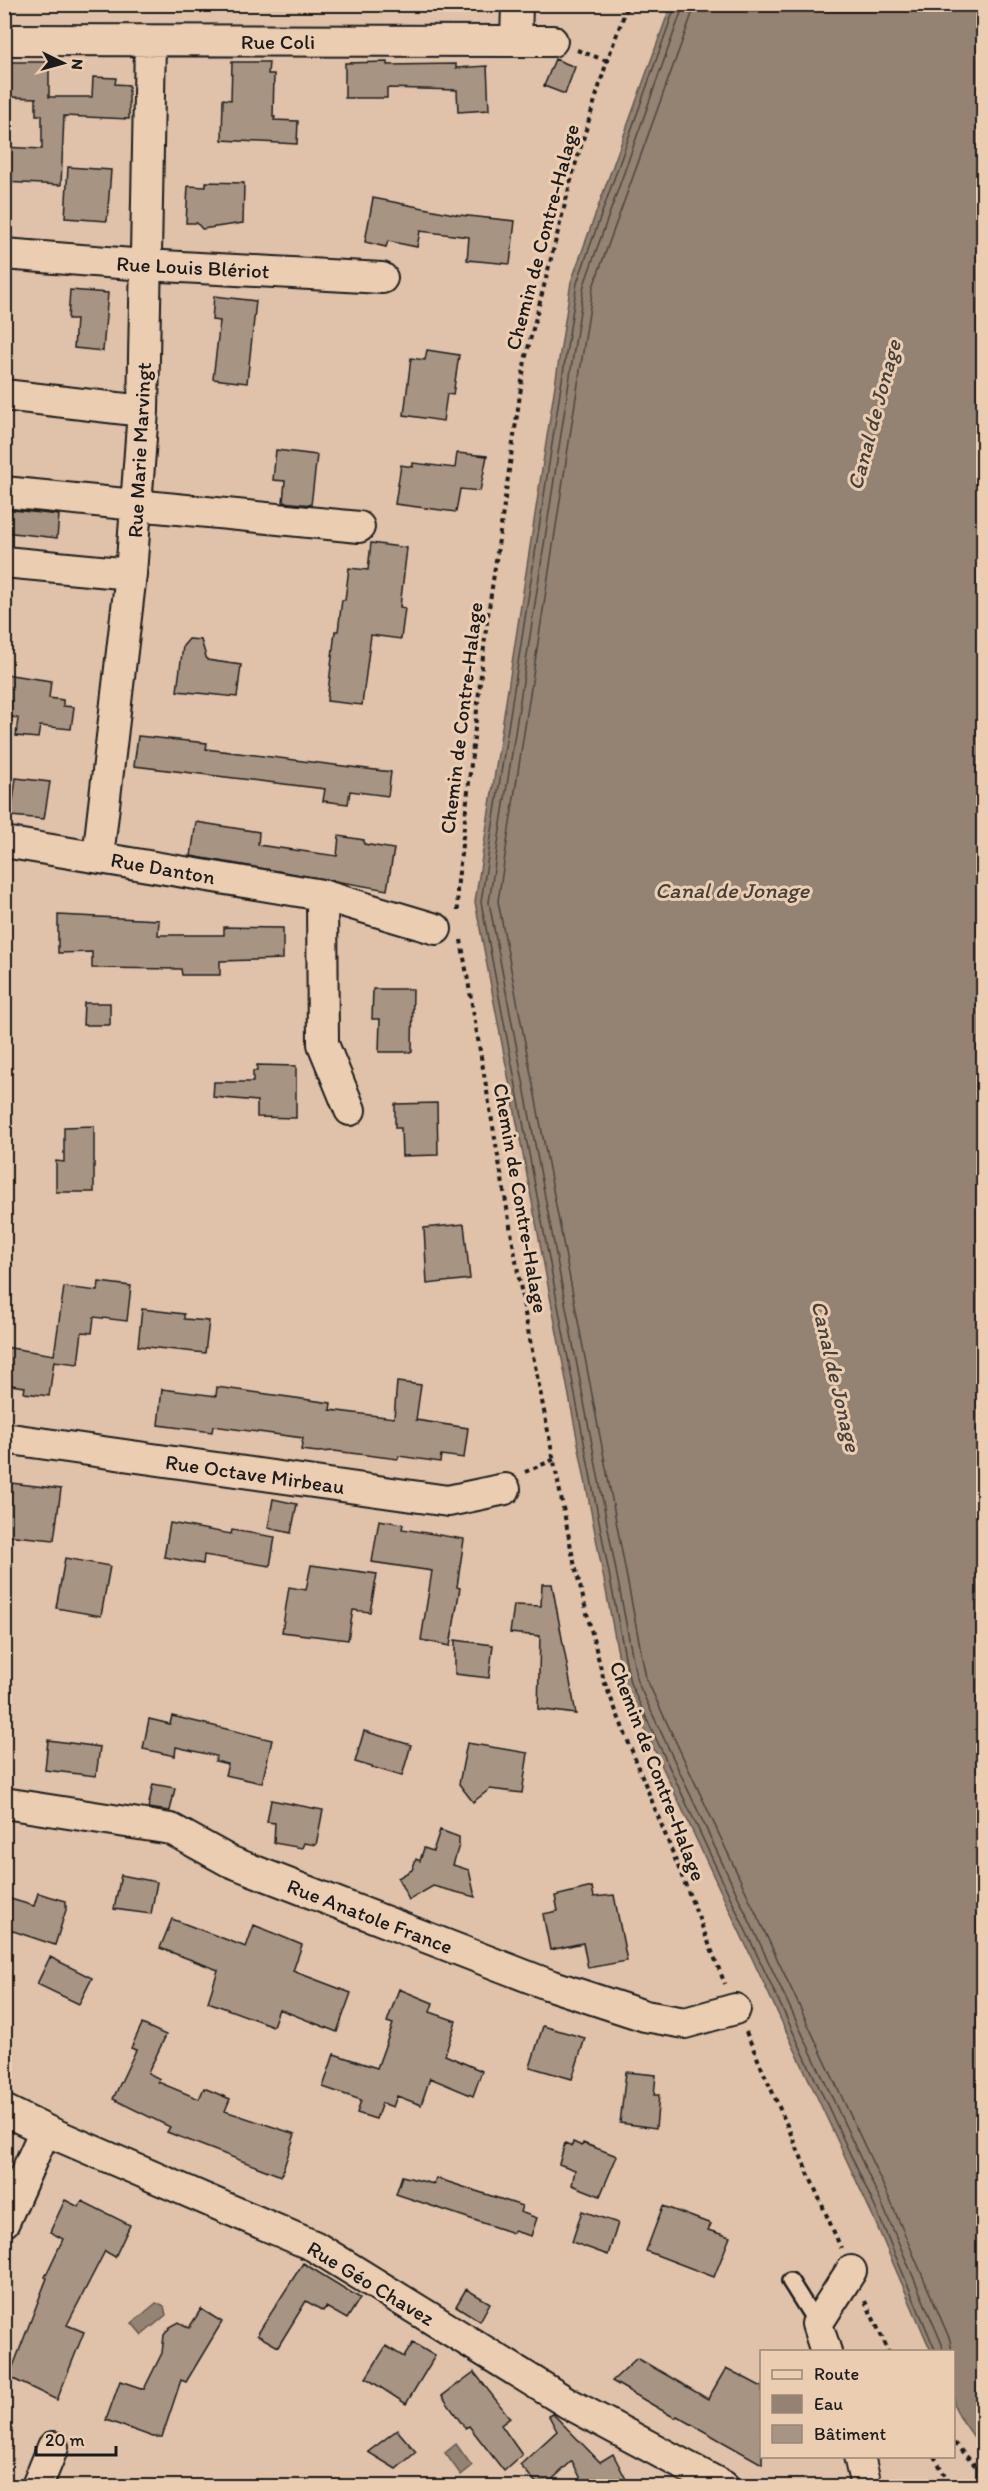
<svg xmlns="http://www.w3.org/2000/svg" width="988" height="2491" font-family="Itim,sans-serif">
<rect width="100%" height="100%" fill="#dfc2a9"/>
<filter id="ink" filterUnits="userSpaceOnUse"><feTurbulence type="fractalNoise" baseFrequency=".0167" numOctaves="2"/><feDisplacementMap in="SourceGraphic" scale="12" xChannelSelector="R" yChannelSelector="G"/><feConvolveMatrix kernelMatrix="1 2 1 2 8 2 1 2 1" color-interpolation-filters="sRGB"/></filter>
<g filter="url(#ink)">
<path fill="#948272" stroke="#645950" stroke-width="1.5" d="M671,5H983V2450L959,2416L954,2405V2352L931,2351L870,2210L624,1685L475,902L571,282Z
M156,2303L164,2306L166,2315L142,2335L132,2323Z
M456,2444L472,2466L461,2475L445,2453Z"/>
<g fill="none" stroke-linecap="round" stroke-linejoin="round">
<path stroke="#4c453e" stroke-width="1.5" d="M676,4L577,283L481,902L630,1683L875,2207L936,2352
M684,4L584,285L489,902L637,1681L882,2204L942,2344L943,2352
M693,4L692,14L593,287L498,901L646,1678L890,2200L950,2340L952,2352"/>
</g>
<path fill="#a89482" stroke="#1c1c1c" stroke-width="1.5" d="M555,59L575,67L565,94L544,86Z
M10,62H49V97H92L93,77L116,78L115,84L129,85V119L64,116L61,185L4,182V147L42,149V115H36V98L9,97Z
M232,62H269L268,74H274L273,117H275L274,120L298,121L297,144L222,140L223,99L231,100Z
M387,62V65L456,64V68L487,66L489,110L458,112L457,90L387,88V98H345V63Z
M68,167L111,170L107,221L65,218Z
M206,182L244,183L243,223L202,229L197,223H186L188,186L206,187Z
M373,198L459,215L515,221L510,264L467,260L469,237L420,231L417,247L388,241L386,247L365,242Z
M70,290L108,293L103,351L74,348L76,319H68Z
M214,296L256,301L247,383L213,379L220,321L212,320Z
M427,350L459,355L453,395L447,394L443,421L404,415L411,358L425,360Z
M276,450L317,455L311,505L283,502L285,481L273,480Z
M457,453L487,456L480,491L460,489L456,512L395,504L401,465L413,467V463L455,468Z
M4,509L59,515L57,538L4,532Z
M371,543L407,548L400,607L405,608L401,639L371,635L362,705L327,701L335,631H338L342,600H345L349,568L368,570Z
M189,639L201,640L207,660L241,665L237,697L177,691L183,646Z
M4,674L51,681L49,698L63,700V706L74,707L71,729L40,726L38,738L16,736L18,718L4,716Z
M138,736L207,743L206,749L391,772L388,796L350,791L348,804L323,801L325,789L134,766Z
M16,778L50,782L44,819L11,816Z
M196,822L259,832L258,845L337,856L339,836L364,840V844L394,849L387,890L191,856Z
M58,915L159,920L158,935H224V927L283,928V959L220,961V975H182L181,969L92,968V952L58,953Z
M373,989H413L412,1052H379L380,1019H372Z
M84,1003H110V1025H83Z
M257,1065L296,1066V1118L257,1117V1101L213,1097L214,1082H253V1071H257Z
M437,1103L438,1155L402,1156L401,1128H395V1104Z
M94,1126V1192H56V1161L64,1162V1127Z
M464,1224L470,1279L427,1284L424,1228Z
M99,1282L131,1286L127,1321L94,1317L92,1333L82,1332L78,1364L54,1361L49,1396L24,1393L25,1387L4,1384V1347L54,1355L64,1287L98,1291Z
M142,1309L184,1314V1319L209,1321L205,1353L138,1346Z
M397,1382L421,1385L416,1420L468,1428L464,1458L441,1455L440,1462L399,1456L398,1459L334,1451L318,1452L301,1450L303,1438L213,1426L212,1432L158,1425L162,1389L216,1396L217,1387L331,1403L330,1410L394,1418Z
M11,1483L61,1489L54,1540L5,1535Z
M273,1499L297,1504L291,1533L268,1528Z
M379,1520L403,1524L402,1529L464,1539L457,1587L460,1588L450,1646L421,1640L432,1571L372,1562Z
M170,1523L231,1534L232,1530L275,1537L270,1566L204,1555L203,1564L164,1557Z
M65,1558L110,1566L101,1616L56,1608Z
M311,1565L377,1574L370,1612L353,1610L348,1640L282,1632L289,1587L306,1590Z
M542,1584H552L576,1714L538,1709L540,1636L510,1633L514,1605L541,1606Z
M455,1640L493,1645L489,1678L455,1674Z
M172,1716L272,1740L262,1783L225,1775L228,1764L215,1761L216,1756L176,1747L175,1756L143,1749L149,1719L170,1724Z
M364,1731L411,1745L402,1776L355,1762Z
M48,1740L100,1747L96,1776L45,1770Z
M467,1743L528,1753L522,1793L490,1789L473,1802L459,1784Z
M153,1784L175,1788L170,1811L148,1808Z
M271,1800L323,1810L316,1845L304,1843L302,1848L274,1843L275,1823L267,1822Z
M440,1830L459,1837V1845L453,1865L469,1870L475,1897L433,1886L409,1900L398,1878L412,1870L416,1859L420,1861L424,1848L433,1851Z
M121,1875L157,1882L151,1914L114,1909Z
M592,1887L594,1897L614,1895L627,1961L588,1968L583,1943L550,1950L543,1914L558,1911L555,1896Z
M38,1893L66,1901V1910L55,1945L4,1928V1897L34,1906Z
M172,1919L246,1947L254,1925L302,1945L293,1971L351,1993L337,2032L279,2009L273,2026L208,2002L218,1970L160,1948Z
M50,1957L92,1978L79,2004L37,1984Z
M399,1989L433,2003L430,2012L456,2021L445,2055L482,2071L473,2096L430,2078L421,2105L397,2096L393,2107L382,2103L376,2119L357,2113L361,2100L323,2087L334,2054L377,2068L393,2024L387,2022Z
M142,2024L166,2035L148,2073L160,2079L158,2082L199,2099L204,2088L230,2099L225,2111L295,2134L281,2176L167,2132L170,2127L113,2099L136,2050L131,2048Z
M543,2026L585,2038L572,2079L530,2067Z
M626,2072L656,2075L654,2095H659L656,2128L620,2123Z
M573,2142L582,2146L583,2143L617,2156L600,2196L572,2185L575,2170L559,2164L565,2143L572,2146Z
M402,2176L434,2184L436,2178L522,2206L520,2212L537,2218L531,2236L514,2231L513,2233L396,2194Z
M65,2200L79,2207L82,2201L130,2225L115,2257L105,2251L67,2325L84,2332L57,2400L9,2377L47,2278L45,2277L63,2239L50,2232Z
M663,2206L711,2224L708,2230L730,2237L714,2277L646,2251Z
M582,2211L618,2223L608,2255L572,2242Z
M303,2263L360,2298L347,2319L326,2307L323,2311L306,2301L278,2347L257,2335Z
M466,2289L490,2303L480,2321L456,2306Z
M201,2309L222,2322L186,2382L181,2380L162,2437H153L106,2420L120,2381L144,2389L162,2353L164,2335L170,2327L179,2322L189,2328Z
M413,2343L435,2356L406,2404L366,2378L386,2346L404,2357Z
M637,2358L708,2399L726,2368L762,2387V2464L677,2416L675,2418L612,2381Z
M474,2372L510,2418L501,2425L522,2455L504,2471L469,2426L465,2428L442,2396Z
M553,2414L600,2462L613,2454L630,2487H585L572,2461L544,2487H540L520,2465L557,2431L549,2416Z
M397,2430L416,2452L396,2469L368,2452Z"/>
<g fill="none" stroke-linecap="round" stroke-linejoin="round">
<defs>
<path id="service" d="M790,2281L817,2324"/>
<path id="minor" d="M4,40L552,41
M516,41L517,4
M4,254L145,265L382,278
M4,395L143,411
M4,492L359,527
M4,562L131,574
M4,842L322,895L436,929
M98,857L131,574L143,411L150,42
M322,895L323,1044L350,1110
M4,1438L448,1501L505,1489
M4,1803L171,1829L229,1861L547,1984L645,2016L685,2023L735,2009
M4,2110L45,2130L314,2246L568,2403L723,2486
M4,2222L45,2130
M826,2352L817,2324L851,2271
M859,2456L866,2486
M37,2486L53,2447"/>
</defs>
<use href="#service" stroke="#1c1c1c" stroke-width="20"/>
<use href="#minor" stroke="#1c1c1c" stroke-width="34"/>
<path stroke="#1c1c1c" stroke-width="4" stroke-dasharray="4.5 4.5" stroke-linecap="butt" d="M577,50L607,61
M458,911L457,890L486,629L525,360L574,169L607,61L628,4
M461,940L527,1325L573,1558L604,1681L725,1984
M525,1472L555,1459
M746,2032L841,2248
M865,2301L889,2352
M954,2443L984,2475
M934,2456L951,2486"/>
<use href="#service" stroke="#ebcdb2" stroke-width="15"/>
<use href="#minor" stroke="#ebcdb2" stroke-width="30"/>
</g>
</g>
<g text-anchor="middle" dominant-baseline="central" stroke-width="6" stroke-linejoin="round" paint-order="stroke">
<g font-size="21" fill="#1c1c1c" stroke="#ebcdb2">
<text x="278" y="41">Rue Coli</text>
<text transform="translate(542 237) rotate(-75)">Chemin de Contre-Halage</text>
<text transform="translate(193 267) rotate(3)">Rue Louis Blériot</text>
<text transform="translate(139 450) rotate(-87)">Rue Marie Marvingt</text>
<text transform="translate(461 718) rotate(-83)">Chemin de Contre-Halage</text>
<text transform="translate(163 868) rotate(10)">Rue Danton</text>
<text transform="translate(521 1198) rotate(80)">Chemin de Contre-Halage</text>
<text transform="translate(255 1474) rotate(8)">Rue Octave Mirbeau</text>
<text transform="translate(658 1771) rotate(69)">Chemin de Contre-Halage</text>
<text transform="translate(370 1916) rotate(21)">Rue Anatole France</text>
<text transform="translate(371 2283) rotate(31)">Rue Géo Chavez</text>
</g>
<g font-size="22" font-style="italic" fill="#46403a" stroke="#ebcdb2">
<text transform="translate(874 415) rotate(-75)">Canal de Jonage</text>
<text x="732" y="890">Canal de Jonage</text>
<text transform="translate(836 1376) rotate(77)">Canal de Jonage</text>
</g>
</g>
<rect width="988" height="2491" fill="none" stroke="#ebcdb2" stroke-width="24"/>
<rect x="12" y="12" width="964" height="2467" fill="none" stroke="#1c1c1c" stroke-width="2" filter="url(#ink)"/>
<rect x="760" y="2350" width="195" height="108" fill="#ebcdb2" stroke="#988676" stroke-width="1.5"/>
<rect x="772" y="2370" width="30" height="9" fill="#ebcdb2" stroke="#988676" stroke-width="1.5"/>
<text x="814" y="2380" font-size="18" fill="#1c1c1c">Route</text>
<rect x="772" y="2395" width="30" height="18" fill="#948272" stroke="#988676" stroke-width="1.5"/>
<text x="814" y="2410" font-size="18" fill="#1c1c1c">Eau</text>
<rect x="772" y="2425" width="30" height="18" fill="#a89482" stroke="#988676" stroke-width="1.5"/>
<text x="814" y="2440" font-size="18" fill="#1c1c1c">Bâtiment</text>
<g transform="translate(63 63) rotate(95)" stroke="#ebcdb2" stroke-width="4.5" paint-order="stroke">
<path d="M0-4.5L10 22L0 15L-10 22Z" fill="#1c1c1c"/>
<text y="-9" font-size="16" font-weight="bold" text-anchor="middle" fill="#1c1c1c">N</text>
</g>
<path d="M36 2446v9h80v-9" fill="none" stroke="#1c1c1c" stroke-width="3"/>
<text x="45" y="2446" font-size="18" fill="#1c1c1c" stroke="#ebcdb2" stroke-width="4.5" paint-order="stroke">20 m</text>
</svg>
